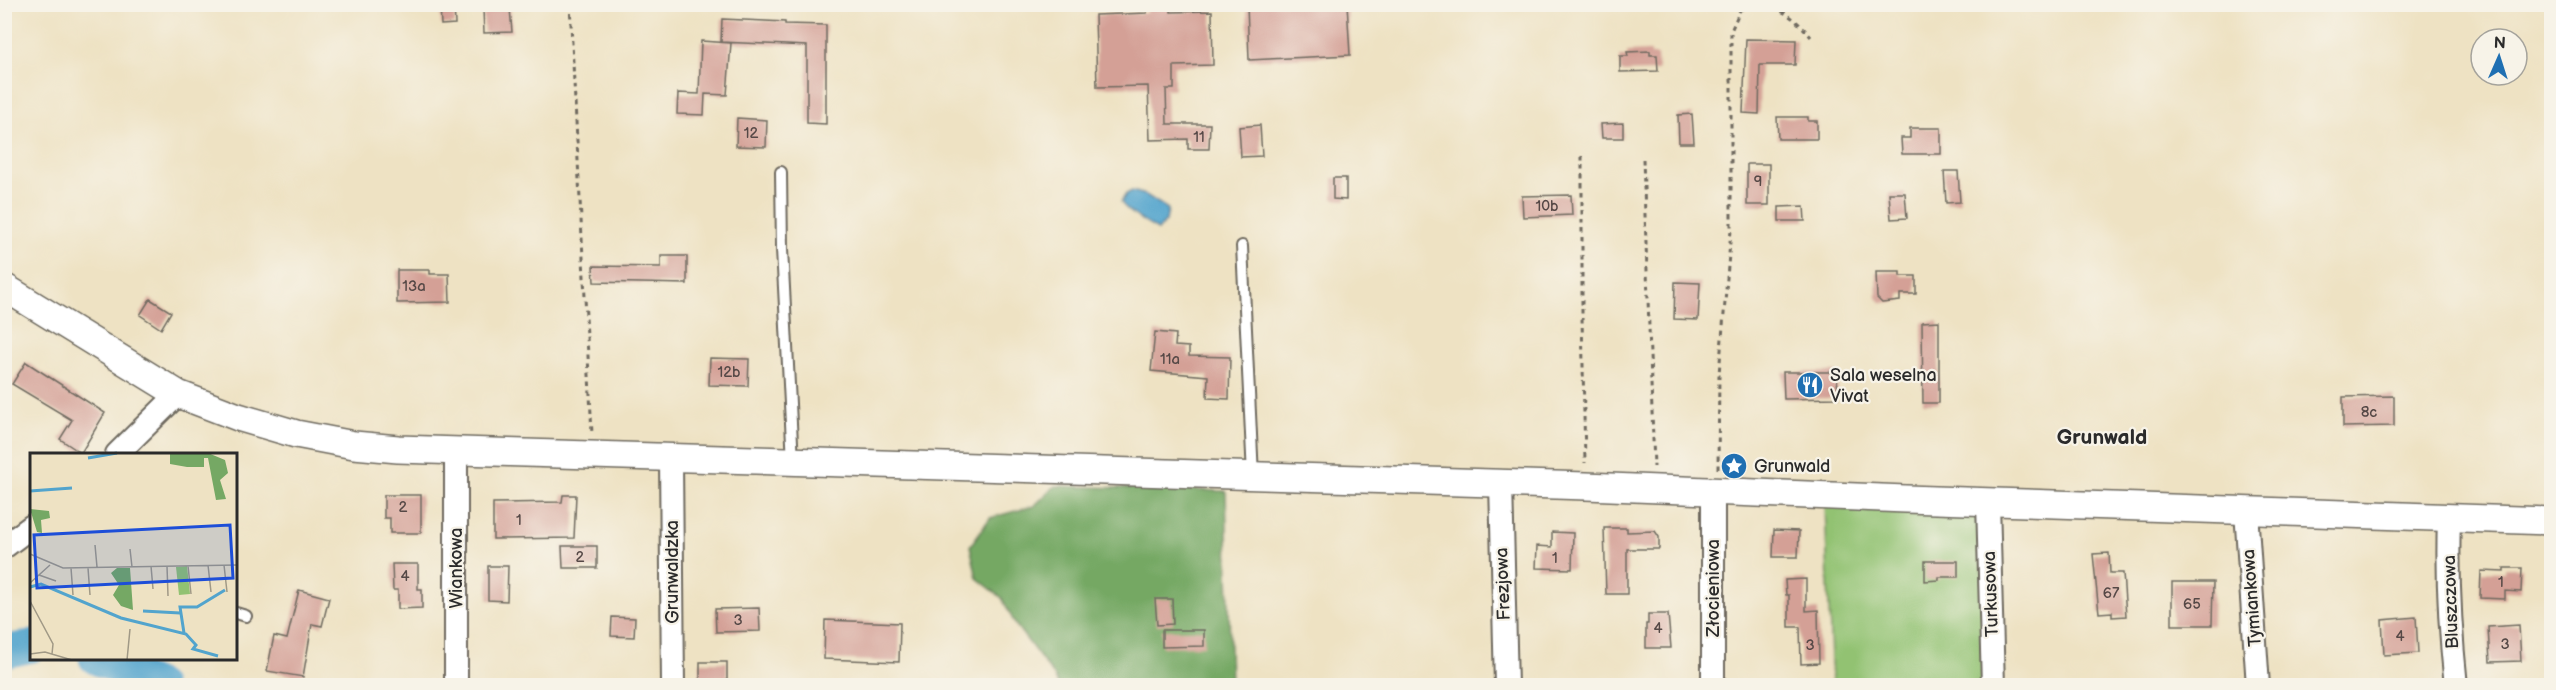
<svg xmlns="http://www.w3.org/2000/svg" width="2556" height="690" font-family="'Balsamiq Sans',sans-serif">
<rect width="100%" height="100%" fill="#f7f3e8"/>
<filter id="ink" filterUnits="userSpaceOnUse"><feTurbulence type="fractalNoise" baseFrequency=".0167" numOctaves="2"/><feDisplacementMap in="SourceGraphic" scale="12" xChannelSelector="R" yChannelSelector="G"/><feConvolveMatrix kernelMatrix="1 2 1 2 8 2 1 2 1" color-interpolation-filters="sRGB"/></filter>
<filter id="wash" filterUnits="userSpaceOnUse"><feTurbulence type="fractalNoise" baseFrequency=".008" numOctaves="4" result="noise"/><feDisplacementMap in="SourceGraphic" scale="24" xChannelSelector="R" yChannelSelector="G"/><feGaussianBlur stdDeviation="1.35" result="paint"/><feColorMatrix in="noise" values="0 0 0 0 0 0 0 0 0 0 0 0 0 0 0 0 0 1.4 0 .05"/><feComposite in="paint" operator="in"/></filter>
<g filter="url(#wash)">
<rect width="100%" height="100%" fill="#eee2c3"/>
<path fill="#92c272" stroke="#5e764e" stroke-width="1.5" d="M1825,505L1972,510L1985,517L1989,685H1832Z"/>
<path fill="#75a864" stroke="#506a48" stroke-width="1.5" d="M1055,486L1226,491L1231,685H1058L1054,676L1015,624L1002,598L977,578L970,546L990,518L1034,506Z"/>
<path fill="#52a4cd" stroke="#3e687c" stroke-width="1.5" d="M1132,191L1146,195L1168,209L1166,221L1158,230C1148,225 1126,211 1121,202L1126,194Z"/>
<g fill="none" stroke-linecap="round" stroke-linejoin="round">
<path stroke="#52a4cd" stroke-width="33" d="M4,652L32,646
M95,658L158,686"/>
</g>
<g id="blocks">
<path fill="#d4a096" d="M440,4H454L455,24L441,25Z
M1147,4H1171V12L1212,11L1213,65L1174,66V89H1166L1167,124H1210L1209,149H1188V139L1150,140L1148,86L1097,87L1095,15L1147,13Z
M1247,4H1347L1350,55L1249,60Z
M510,8L512,32L484,33L483,9Z
M722,19L785,22V24L826,25V124L807,123V46L721,42Z
M1746,39L1796,40L1795,65H1760L1759,114L1743,113Z
M701,41L731,43L727,95L705,94L704,115L677,114L678,93L699,94Z
M1650,51V55H1657L1658,71L1620,72V56H1628L1627,52Z
M1692,114L1694,143H1679L1678,115Z
M1777,117H1808V121H1817V139H1778Z
M737,118L767,120L766,147L736,146Z
M1623,123V138H1602L1601,124Z
M1260,125L1262,156L1241,157L1239,127Z
M1910,128H1941V154H1902L1901,138H1910Z
M1747,164H1769V205H1747Z
M1944,171H1958L1960,202L1946,203Z
M1333,178H1346V200L1333,199Z
M1889,193H1905L1907,218L1891,219Z
M1571,195L1572,215L1523,217L1522,196Z
M1804,206L1805,221H1779V207Z
M661,256H687V284L594,282L593,266L661,267Z
M397,270H430V274H449L450,302L397,303Z
M1876,272H1900V276H1916V294H1900V301L1882,303L1877,298Z
M1675,282L1700,283L1698,320L1674,319Z
M150,299L171,312L161,329L140,315Z
M1939,321V403H1923L1922,322Z
M1155,332L1176,334L1175,346L1189,347V356L1230,357L1229,399L1207,398L1208,376L1151,371Z
M710,358L749,359L748,386L709,385Z
M26,362L105,413L81,453L60,439L72,420L12,384Z
M1783,372H1837L1838,398L1784,399Z
M2394,396V426L2343,427V397Z
M384,495H421V533H390V518H384Z
M563,495H576L574,538L493,539V503L562,502Z
M1604,528H1627V532L1655,531L1659,537V549H1627V594H1606Z
M1774,530L1799,531L1798,557H1773Z
M1552,532L1573,533L1572,569L1536,568L1537,546L1552,547Z
M562,546H597V568H563Z
M2109,553L2110,573H2123L2126,616L2112,617V612L2099,613L2093,554Z
M1925,561H1958V577H1939V580L1925,581Z
M392,564H418V589H422V608L398,609V590H393Z
M488,566H508L507,601L488,600Z
M2504,568H2522L2521,592L2505,591V599L2480,598L2481,571L2504,572Z
M1806,579V611L1818,610L1819,663L1801,664L1800,627H1789V595H1786L1785,580Z
M2172,582H2213L2212,625H2172Z
M299,590L329,598L322,626L312,624L303,677L267,671L274,636L287,639Z
M1155,599H1172L1173,624L1157,625Z
M759,608L760,631L716,632L715,609Z
M1648,614H1668L1671,648H1646V624H1648Z
M612,617L635,618L634,637L611,636Z
M2416,617L2418,653L2384,655L2382,620Z
M825,620L900,623L899,662L824,659Z
M2519,625L2521,661L2490,662L2488,627Z
M1162,630H1204V646L1162,647Z
M700,662H727V686H700Z"/>
</g>
</g>
<g filter="url(#ink)">
<use href="#blocks" fill-opacity="0" stroke="#6f6b60" stroke-width="1.5"/>
<g fill="none" stroke-linecap="round" stroke-linejoin="round">
<defs>
<path id="service" d="M781,172L782,249L793,462
M1242,246L1253,476
M236,613L246,616"/>
<path id="minor" d="M456,451V686
M117,454L178,394
M671,458L673,686
M1501,483L1506,686
M1713,491V686
M1988,502L1993,686
M2246,511L2258,686
M2449,518C2447,574 2450,630 2456,686
M4,547L32,526"/>
<path id="tertiary" d="M4,287L178,394L238,417L296,434L354,445L398,449L1586,486L1906,499L2552,521"/>
</defs>
<use href="#service" stroke="#6f6b60" stroke-width="14"/>
<use href="#minor" stroke="#6f6b60" stroke-width="26"/>
<use href="#tertiary" stroke="#6f6b60" stroke-width="30"/>
<path stroke="#6f6b60" stroke-width="3" stroke-dasharray="4.5 4.5" stroke-linecap="butt" d="M570,4L592,434
M1582,156V316L1585,463
M1643,159L1654,467
M1718,469L1719,374L1731,230V31L1740,10C1773,0 1791,13 1811,37"/>
<use href="#service" stroke="#fff" stroke-width="10"/>
<use href="#minor" stroke="#fff" stroke-width="22"/>
<use href="#tertiary" stroke="#fff" stroke-width="27"/>
</g>
</g>
<defs>
<symbol id="restaurant-disc" viewBox="-11 -11 22 22"><circle r="9.5" fill="#1f6fb2" stroke="#f7f3e8"/><path d="M-5-6h1v4h1v-4h1v4h1v-4h1v5L-1.5 .5V6h-2V.5L-5-1ZM5-6V6H3V1.5H1.5Q1.5-4 5-6Z" fill="#fff"/></symbol>
<symbol id="sight-disc" viewBox="-11 -11 22 22"><circle r="9.5" fill="#1f6fb2" stroke="#f7f3e8"/><path d="M0-6L1.8-2.2L6-1.7L2.9 1.2L3.7 5.4L0 3.3L-3.7 5.4L-2.9 1.2L-6-1.7L-1.8-2.2Z" fill="#fff"/></symbol>
</defs>
<g fill-rule="evenodd">
<use href="#restaurant-disc" x="1795" y="370" width="30" height="30"/>
<use href="#sight-disc" x="1719" y="451" width="30" height="30"/>
</g>
<g text-anchor="middle" dominant-baseline="central" stroke-width="4.5" stroke-linejoin="round" paint-order="stroke">
<g font-size="15" fill="#554846">
<text x="751" y="133">12</text>
<text x="1199" y="137">11</text>
<text x="1758" y="181">9</text>
<text x="1547" y="206">10b</text>
<text x="414" y="286">13a</text>
<text x="1170" y="359">11a</text>
<text x="729" y="372">12b</text>
<text x="2369" y="412">8c</text>
<text x="403" y="507">2</text>
<text x="519" y="520">1</text>
<text x="580" y="557">2</text>
<text x="1555" y="558">1</text>
<text x="405" y="576">4</text>
<text x="2501" y="582">1</text>
<text x="2111" y="593">67</text>
<text x="2192" y="604">65</text>
<text x="738" y="620">3</text>
<text x="1658" y="628">4</text>
<text x="2400" y="636">4</text>
<text x="2505" y="644">3</text>
<text x="1810" y="645">3</text>
</g>
<g font-size="18" fill="#2b2b2b" stroke="#f7f3e8" text-anchor="start">
<text x="1830" y="375">Sala weselna<tspan x="1830" dy="21">Vivat</tspan></text>
<text x="1754" y="466">Grunwald</text>
</g>
<g font-size="18" fill="#2b2b2b" stroke="#f7f3e8">
<text transform="translate(456 568) rotate(-90)">Wiankowa</text>
<text transform="translate(672 572) rotate(-90)">Grunwaldzka</text>
<text transform="translate(1503 584) rotate(-92)">Frezjowa</text>
<text transform="translate(1713 588) rotate(-90)">Złocieniowa</text>
<text transform="translate(1991 594) rotate(-92)">Turkusowa</text>
<text transform="translate(2252 598) rotate(-94)">Tymiankowa</text>
<text transform="translate(2451 602) rotate(-92)">Bluszczowa</text>
</g>
<g font-size="21" font-weight="bold" fill="#2b2b2b" stroke="#f7f3e8">
<text x="2102" y="437">Grunwald</text>
</g>
</g>
<g transform="translate(30 453)">
<rect width="207" height="207" fill="#eee2c3"/>
<path d="M157,113L160,141L149,142L146,114Z" fill="#92c272"/>
<path d="M140,0H178L195,7L198,20L190,27L196,46L186,47L178,5H174V14H157L140,11ZM0,56L19,58L20,65L11,67L12,80L7,79ZM87,115H100L103,157L91,153L83,142L89,132L81,120Z" fill="#75a864"/>
<path fill="none" stroke="#52a4cd" stroke-width="3" d="M58,5L87,0M0,38L42,35M0,134L11,131L91,165L156,181L166,192L163,196L188,203M113,158L150,160M154,180L150,154H167L195,137"/>
<path fill="none" stroke="#a09986" stroke-width="1.5" d="M65,92L67,114M100,96L102,114M0,101L33,115L207,112M178,112L181,139M194,112L197,139M121,113L123,136M137,113L138,143M158,113L161,141M41,115L43,142M58,115L60,142M9,122L26,128M0,130L20,112M0,148L23,191L22,201M0,201L15,199L42,207M97,207L100,176"/>
<path fill="#1d4ed8" fill-opacity="0.15" stroke="#1d4ed8" stroke-width="3" d="M200,72L203,125L7,135L4,82Z"/>
<rect width="207" height="207" fill="none" stroke="#2b2b2b" stroke-width="3"/>
</g>
<rect width="2556" height="690" fill="none" stroke="#f7f3e8" stroke-width="24"/>
<g transform="translate(2499 57) rotate(3)"><circle r="28" fill="#f7f3e8" stroke="#a5a39c" stroke-width="1.5"/>
<path d="M0-4.5L10 22L0 15L-10 22Z" fill="#1f6fb2"/>
<text y="-9" font-size="16" font-weight="bold" text-anchor="middle" fill="#2b2b2b">N</text>
</g>
</svg>
